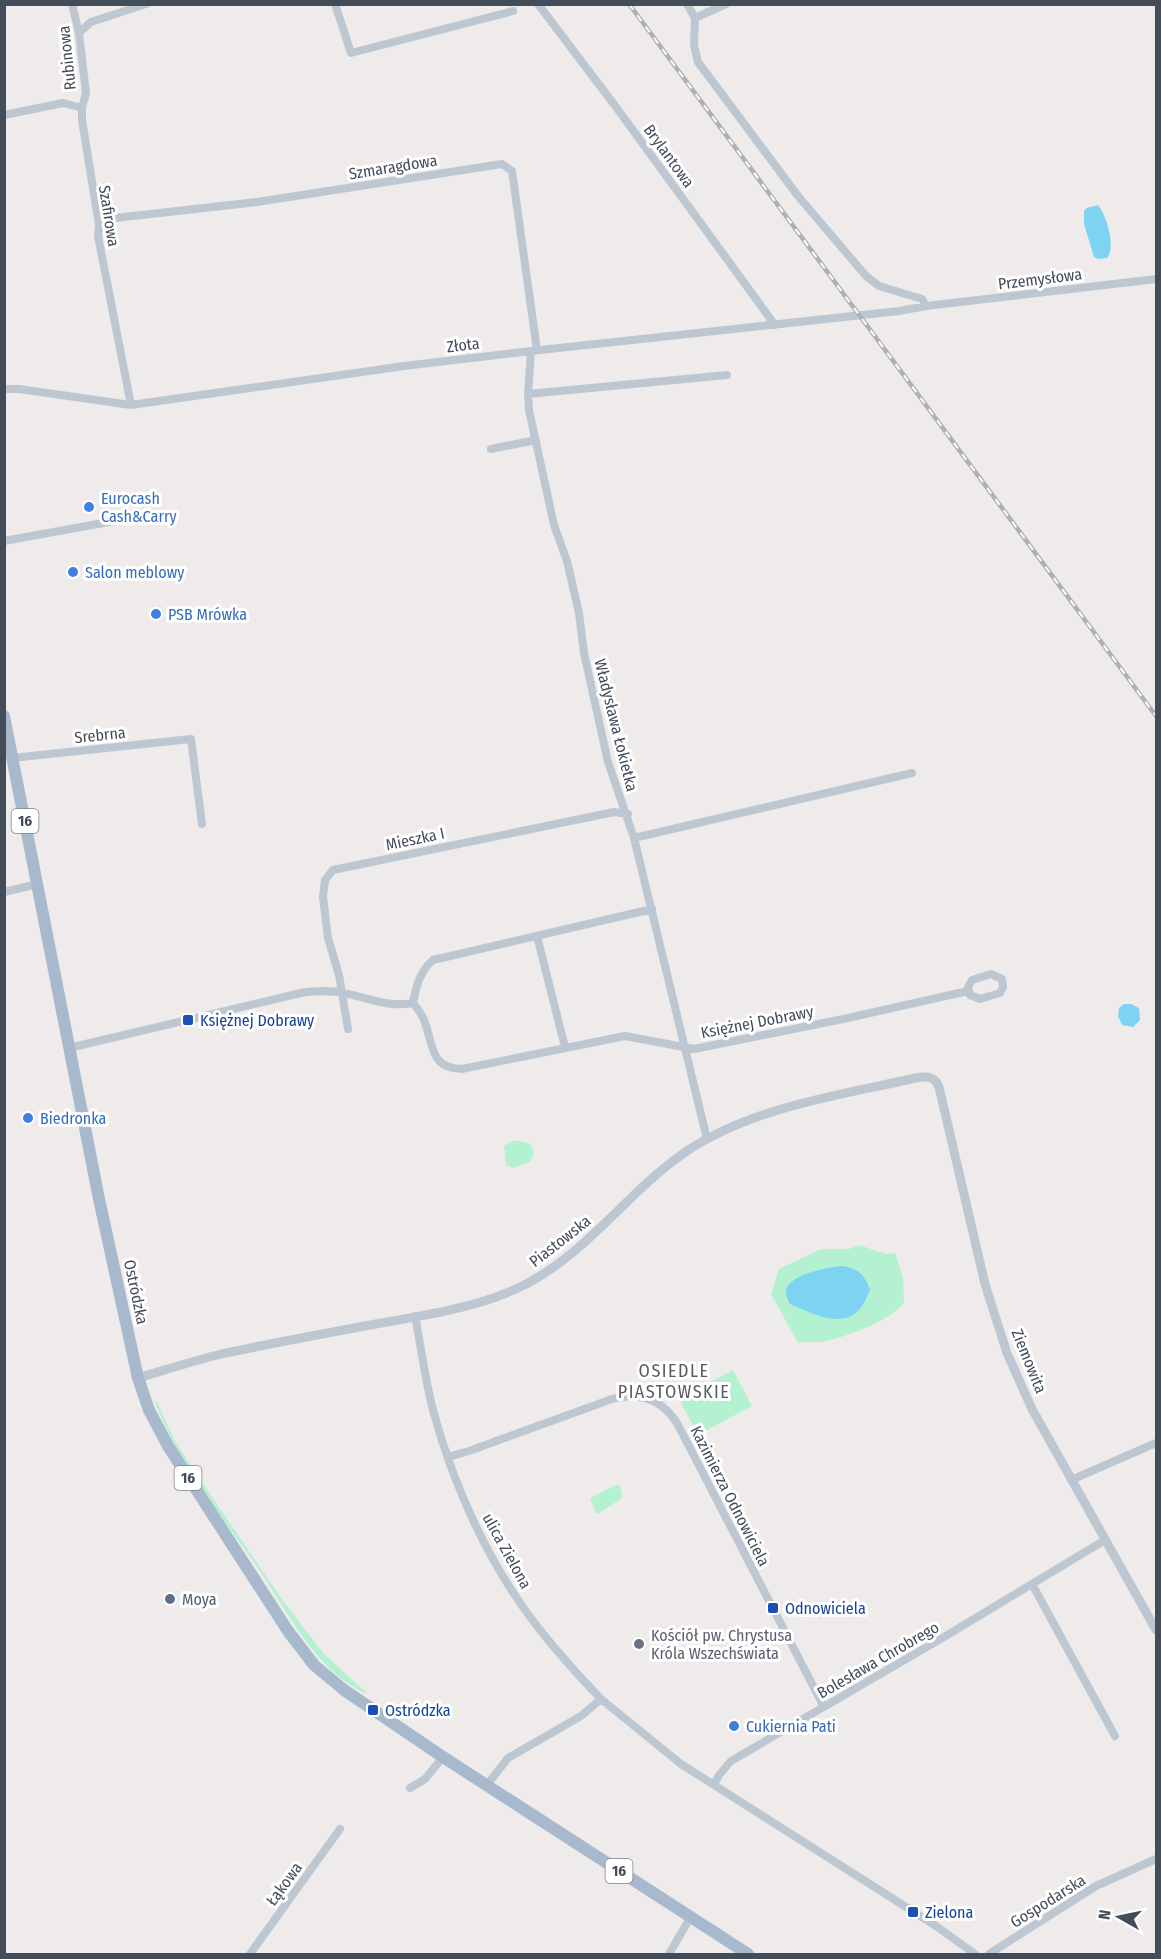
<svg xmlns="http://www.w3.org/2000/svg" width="1161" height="1959" font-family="'Fira Sans Condensed',sans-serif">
<rect width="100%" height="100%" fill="#efebeb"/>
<path fill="#b4f1d0" d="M512,1141H521L530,1144L534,1152L530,1162L514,1168L506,1165L504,1146Z
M859,1245L886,1254L895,1253L903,1278L904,1303C890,1321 848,1336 826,1341C817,1343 807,1341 798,1343L771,1294L779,1269L821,1249H849Z
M733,1370L752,1406L698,1435L679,1399Z
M155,1402H157L175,1441L191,1466L283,1601L324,1654L368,1694C316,1674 284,1604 253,1561C217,1510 177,1461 155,1402Z
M616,1485H619L622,1493L621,1499L599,1513H596L590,1498Z"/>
<path fill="#7ed2f2" d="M1098,205C1107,216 1116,248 1107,258L1098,259L1094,257L1084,224V211L1087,208Z
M1124,1004H1131L1139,1008L1140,1020L1133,1027L1122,1025L1118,1016L1119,1008Z
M843,1266C859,1269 865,1275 870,1290C867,1297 863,1306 858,1311C839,1329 809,1312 790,1304C789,1301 787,1298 786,1295C782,1275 829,1267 843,1266Z"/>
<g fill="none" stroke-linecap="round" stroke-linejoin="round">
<path stroke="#bdc7d2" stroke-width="8" d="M72,4L79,33L86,93L82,108V120L99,225L98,236L131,405
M335,4L351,53L513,11
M538,4L616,107L775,325
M687,4L695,18L694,45L698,62L798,196L866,276L879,286L922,299L926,306
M695,18L726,4
M79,33L91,22L146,4
M4,115L63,103L82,108
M99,225L115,218L257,202L502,164L512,171L537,350
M531,351L528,394L529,410L554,525L567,561L579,613L584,653L608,762L634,838L707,1139
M4,389H19L131,405L404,366L531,351L899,311L926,306L1156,279
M528,394L727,375
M491,449L536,440
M4,541L125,519
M12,758L191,739L202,824
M634,838L912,773
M4,892L38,884
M537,936L565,1047
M991,974L1002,979L1003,987L1000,993L980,999L970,995L968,987L972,980Z
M413,1003C418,1009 423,1015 425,1023C434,1047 430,1068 462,1069L625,1036L694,1049L848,1018L968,991
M413,1003C416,987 420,971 433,960L652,909
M348,1029L339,975L328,938L323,897L325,880L333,870L614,812L628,814
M69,1048L305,992C318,991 330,990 343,993C367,997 387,1008 413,1003
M415,1316C421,1347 425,1379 433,1410C454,1488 490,1567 540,1630C559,1654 580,1677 601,1699
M448,1457L469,1451L612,1399C639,1392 661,1398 677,1423L824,1707
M1071,1480L1156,1443
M1032,1584L1115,1736
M487,1785L508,1758L581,1716L601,1699L681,1764L936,1926L975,1954
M714,1785L719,1775L731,1761L949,1634L1105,1540
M410,1788L425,1779L443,1757
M250,1954L340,1829
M669,1954L690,1918
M989,1954L1096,1886L1156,1859"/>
<path stroke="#bdc7d2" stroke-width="9" d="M138,1378C165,1370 193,1361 221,1354C263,1345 306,1337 349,1329C404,1318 465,1312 516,1289C584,1258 624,1195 684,1153C751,1107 838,1096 915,1078C926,1076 935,1076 939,1087L985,1284L1007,1353L1032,1409L1156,1630"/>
<path stroke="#a8b9cd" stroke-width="12" d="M4,716L99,1199L138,1378L149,1410L168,1446L288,1631L314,1665L344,1690L443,1757L748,1954"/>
<defs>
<path id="rail" d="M629,4L1156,716"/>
</defs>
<use href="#rail" stroke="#adb0b7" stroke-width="4.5"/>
<use href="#rail" stroke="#fff" stroke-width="2" stroke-dasharray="7" stroke-linecap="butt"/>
</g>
<g fill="#3f7fe0" stroke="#fff" stroke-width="2">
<circle cx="89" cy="507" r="6"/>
<circle cx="73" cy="572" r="6"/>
<circle cx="156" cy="614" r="6"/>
<circle cx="28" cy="1118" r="6"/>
<circle cx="734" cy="1726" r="6"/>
</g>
<g fill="#1a4fb4" stroke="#fff" stroke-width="2">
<rect x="182" y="1014" width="12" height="12" rx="3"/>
<rect x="767" y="1602" width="12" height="12" rx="3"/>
<rect x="367" y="1704" width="12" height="12" rx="3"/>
<rect x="907" y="1906" width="12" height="12" rx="3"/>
</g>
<circle fill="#5c6f8a" stroke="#fff" stroke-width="2" cx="170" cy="1599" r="6"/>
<circle fill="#6b7280" stroke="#fff" stroke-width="2" cx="639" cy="1644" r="6"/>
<g text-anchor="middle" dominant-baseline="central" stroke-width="6" stroke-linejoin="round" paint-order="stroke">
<g fill="#fff" stroke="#7b828c" stroke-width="1.5">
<rect x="11.5" y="809" width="27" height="24" rx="4.5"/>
<rect x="174.5" y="1466" width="27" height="24" rx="4.5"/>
<rect x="605.5" y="1859" width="27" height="24" rx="4.5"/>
</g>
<g font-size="15" font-weight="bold" fill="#434d5a">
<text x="25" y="821">16</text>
<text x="188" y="1478">16</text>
<text x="619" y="1871">16</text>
</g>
<g font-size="16" fill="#434d5a" stroke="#fff">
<text transform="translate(67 58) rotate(-96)">Rubinowa</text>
<text transform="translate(669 156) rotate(54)">Brylantowa</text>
<text transform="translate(393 167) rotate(-9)">Szmaragdowa</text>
<text transform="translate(109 216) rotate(81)">Szafirowa</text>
<text transform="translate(1040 279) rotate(-7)">Przemysłowa</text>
<text transform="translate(463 345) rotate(-7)">Złota</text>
<text transform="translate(616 725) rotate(76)">Władysława Łokietka</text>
<text transform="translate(100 735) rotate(-6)">Srebrna</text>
<text transform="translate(415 839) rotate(-12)">Mieszka I</text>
<text transform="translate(757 1022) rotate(-11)">Księżnej Dobrawy</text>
<text transform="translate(560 1241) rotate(-38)">Piastowska</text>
<text transform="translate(136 1292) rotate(78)">Ostródzka</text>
<text transform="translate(1029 1361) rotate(68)">Ziemowita</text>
<text transform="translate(730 1496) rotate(63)">Kazimierza Odnowiciela</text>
<text transform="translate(507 1551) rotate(61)">ulica Zielona</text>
<text transform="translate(878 1660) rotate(-30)">Bolesława Chrobrego</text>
<text transform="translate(284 1884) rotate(-54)">Łąkowa</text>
<text transform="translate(1048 1901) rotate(-32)">Gospodarska</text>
</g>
<g font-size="16" fill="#366cbe" stroke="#fff" text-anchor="start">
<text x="101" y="498">Eurocash<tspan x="101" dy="18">Cash&amp;Carry</tspan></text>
<text x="85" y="572">Salon meblowy</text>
<text x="168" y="614">PSB Mrówka</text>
<text x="40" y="1118">Biedronka</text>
<text x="746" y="1726">Cukiernia Pati</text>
</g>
<g font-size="16" fill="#164399" stroke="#fff" text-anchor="start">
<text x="200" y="1020">Księżnej Dobrawy</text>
<text x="785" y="1608">Odnowiciela</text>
<text x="385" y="1710">Ostródzka</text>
<text x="925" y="1912">Zielona</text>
</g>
<g font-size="16" fill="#4e5e75" stroke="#fff" text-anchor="start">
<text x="182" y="1599">Moya</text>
</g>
<g font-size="16" fill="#5b616d" stroke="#fff" text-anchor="start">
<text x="651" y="1635">Kościół pw. Chrystusa<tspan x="651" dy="18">Króla Wszechświata</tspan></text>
</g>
<g font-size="18" letter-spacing="1.5" fill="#585b61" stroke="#fff">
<text x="674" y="1371">OSIEDLE<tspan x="674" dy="21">PIASTOWSKIE</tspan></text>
</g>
</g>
<rect width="1161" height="1959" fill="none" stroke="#434d5a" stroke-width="12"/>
<g transform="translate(1119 1917) rotate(279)" stroke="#ffffff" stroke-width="4.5" paint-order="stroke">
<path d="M0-4.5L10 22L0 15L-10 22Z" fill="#434d5a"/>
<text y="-9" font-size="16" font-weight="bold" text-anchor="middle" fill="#434d5a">N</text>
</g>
</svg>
